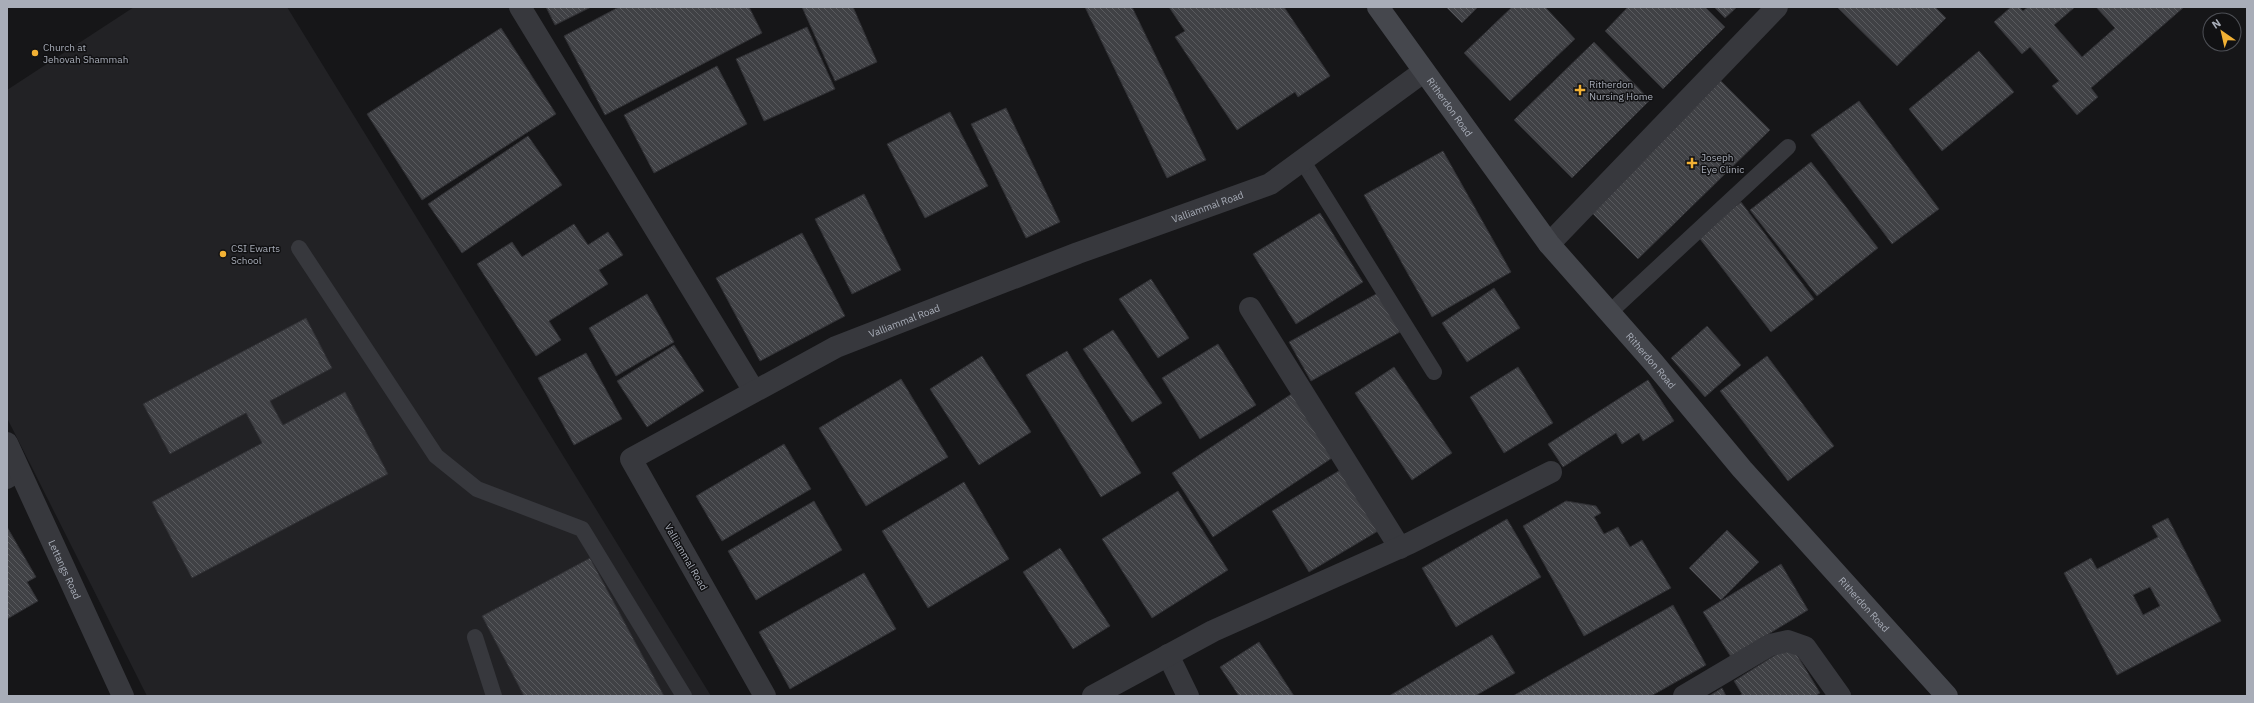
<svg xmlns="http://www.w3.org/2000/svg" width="2254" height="703" font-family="'IBM Plex Sans',sans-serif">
<defs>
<pattern id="building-back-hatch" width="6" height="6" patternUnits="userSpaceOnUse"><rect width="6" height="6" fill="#404145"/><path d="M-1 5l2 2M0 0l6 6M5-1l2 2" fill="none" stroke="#595a5e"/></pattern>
</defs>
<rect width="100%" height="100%" fill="#161618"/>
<path fill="#222225" d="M134,7H287L711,696H147L7,418V90Z"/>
<path fill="url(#building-back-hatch)" stroke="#303034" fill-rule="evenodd" d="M546,7H591L555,25Z
M619,7H749L762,33L605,115L564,36Z
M802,7H853L877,62L835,81Z
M1085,7H1132L1206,160L1167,178Z
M1169,7H1284L1330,76L1298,97L1295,92L1237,130L1175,37L1185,31Z
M1446,7H1478L1462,23Z
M1512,7H1545L1575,39L1510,101L1464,53Z
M1628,7H1705L1725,27L1663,89L1605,31Z
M1714,7H1737L1725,18Z
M1837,7H1935L1946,18L1897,66Z
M2011,7H2019L2023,11L2028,7H2075L2054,25L2082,57L2115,28L2096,7H2184L2091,88L2098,97L2077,115L2052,86L2059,81L2030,47L2022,54L1994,22Z
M807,27L835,89L764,121L736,59Z
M501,28L556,114L422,200L367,114Z
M1594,42L1650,100L1572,178L1514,120Z
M1979,51L2014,92L1942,151L1909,109Z
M717,66L747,124L654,173L624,115Z
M1720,80L1770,130L1638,259L1589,210Z
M1859,101L1939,209L1892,244L1811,135Z
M1006,108L1060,222L1026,238L971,124Z
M950,112L988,186L925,218L887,144Z
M528,136L562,185L462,253L428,204Z
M1443,151L1511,272L1432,317L1364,195Z
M1811,162L1878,248L1817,296L1750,210Z
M864,194L901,270L852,294L815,219Z
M1741,202L1814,299L1771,332L1697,235Z
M1320,213L1363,282L1296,324L1253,254Z
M574,224L588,245L608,232L623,255L599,270L608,284L549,321L561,340L536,356L477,264L512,242L522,257Z
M802,233L845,316L760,361L716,278Z
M1151,279L1189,338L1158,358L1119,299Z
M1494,288L1520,328L1467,362L1442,323Z
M1378,293L1400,332L1311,381L1289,342Z
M647,294L674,342L616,376L589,328Z
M306,318L332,368L270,401L283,425L345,392L388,474L192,578L152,502L262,443L246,413L170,454L143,404Z
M1707,326L1741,365L1705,397L1671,358Z
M1113,330L1162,403L1132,422L1083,349Z
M1218,344L1256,405L1200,439L1162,378Z
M674,345L704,391L647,427L617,381Z
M1067,351L1141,473L1101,497L1026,375Z
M586,353L622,419L574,445L538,378Z
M982,356L1031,432L979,465L930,389Z
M1767,356L1834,446L1788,481L1720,391Z
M1394,367L1452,453L1412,480L1355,393Z
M1518,367L1553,423L1504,453L1470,397Z
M901,379L948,457L866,506L819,428Z
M1648,380L1674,421L1643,441L1639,433L1622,444L1616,433L1563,467L1548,444Z
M1293,393L1332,458L1213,537L1172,473Z
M784,444L811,489L722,541L696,496Z
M1342,469L1378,531L1309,572L1272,511Z
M964,482L1009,559L928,608L882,531Z
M1178,491L1228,570L1152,618L1102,539Z
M814,501L842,550L756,600L728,551Z
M1566,501L1596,506L1601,513L1594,517L1604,534L1618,527L1630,547L1642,540L1671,588L1584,636L1523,526Z
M2168,518L2221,621L2117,675L2064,573L2091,558L2097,569L2158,537L2152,526ZM2150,587L2160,606L2143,615L2133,595Z
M1507,519L1541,577L1456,627L1422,568Z
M7,527L36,577L27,582L38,601L7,619Z
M1727,530L1759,562L1721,600L1689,568Z
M1060,548L1110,626L1073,649L1023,572Z
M590,558L664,696H524L482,616Z
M1781,564L1808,610L1731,657L1703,612Z
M864,573L896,629L790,689L759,632Z
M1673,605L1706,665L1651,696H1513Z
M1492,635L1515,673L1475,696H1389Z
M1259,642L1294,696H1239L1220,667Z
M1791,645L1820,693L1815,696H1739L1742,694L1734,681Z
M1722,688L1726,696H1709Z"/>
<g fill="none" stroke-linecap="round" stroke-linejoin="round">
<path stroke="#37383d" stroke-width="16" d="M1302,160L1434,372
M299,248L436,456L477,489L582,529L684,696
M1609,313L1788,147
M7,481L21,473
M475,637L494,696"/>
<g stroke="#37383d" stroke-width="22">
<path d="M520,7L754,391"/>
<path d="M1549,244L1777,7"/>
<path d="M1250,308L1400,548"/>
<path id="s1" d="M7,443L123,696"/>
<path d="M1168,655L1188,696"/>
<path id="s2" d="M765,696L631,459L836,347L1078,253L1270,184L1423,72"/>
<path d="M1093,696L1213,631L1410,543L1551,472"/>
<path d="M1684,696L1770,645L1788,641L1805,647L1840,696"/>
</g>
<path stroke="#45474d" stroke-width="22" id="s3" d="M1378,7L1549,244L1653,362L1742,469L1947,696"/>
</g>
<g fill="#f2b134" stroke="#111113" stroke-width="1.5">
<circle cx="35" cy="53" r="4"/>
<path d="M1578 84h4v4h4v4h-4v4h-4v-4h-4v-4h4z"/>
<path d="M1690 157h4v4h4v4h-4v4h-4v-4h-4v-4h4z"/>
<circle cx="223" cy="254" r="4"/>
</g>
<g text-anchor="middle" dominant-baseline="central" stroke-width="3" stroke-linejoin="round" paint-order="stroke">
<g font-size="10" fill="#a8adb8" stroke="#111113" text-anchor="start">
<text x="43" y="47">Church at<tspan x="43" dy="12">Jehovah Shammah</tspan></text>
<text x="1589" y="84">Ritherdon<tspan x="1589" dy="12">Nursing Home</tspan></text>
<text x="1701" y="157">Joseph<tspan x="1701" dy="12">Eye Clinic</tspan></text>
<text x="231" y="248">CSI Ewarts<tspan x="231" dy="12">School</tspan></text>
</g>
<g font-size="10" fill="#a8adb8" stroke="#111113">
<text stroke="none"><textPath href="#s3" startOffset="123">Ritherdon Road</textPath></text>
<text stroke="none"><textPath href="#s2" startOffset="903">Valliammal Road</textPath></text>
<text stroke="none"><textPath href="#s2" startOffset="579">Valliammal Road</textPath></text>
<text stroke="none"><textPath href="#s3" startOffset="447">Ritherdon Road</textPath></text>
<text transform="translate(686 557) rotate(60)">Valliammal Road</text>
<text stroke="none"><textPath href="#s1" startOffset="139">Lettangs Road</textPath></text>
<text stroke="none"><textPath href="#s3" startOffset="771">Ritherdon Road</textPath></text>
</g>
</g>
<rect width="2254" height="703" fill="none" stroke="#a8adb8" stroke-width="16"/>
<g transform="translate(2222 32) rotate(326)"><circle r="19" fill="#111113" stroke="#4d4f55"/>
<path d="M0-3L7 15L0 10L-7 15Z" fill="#f2b134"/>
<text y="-6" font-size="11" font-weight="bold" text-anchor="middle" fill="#a8adb8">N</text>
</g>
</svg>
